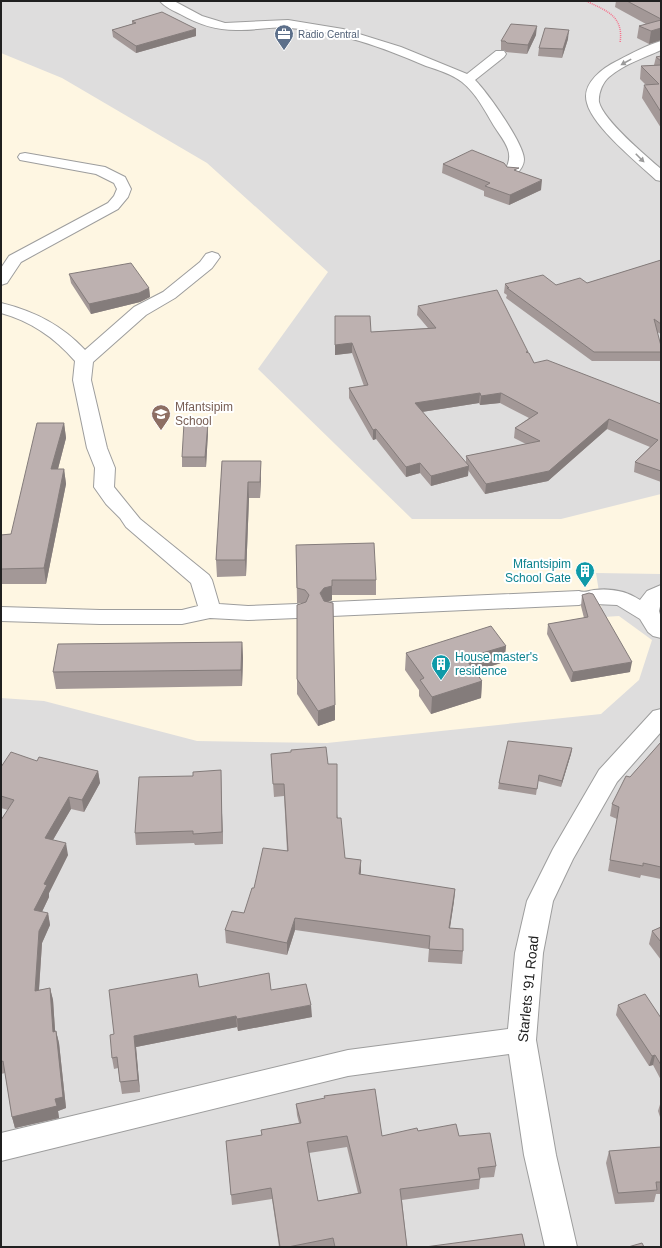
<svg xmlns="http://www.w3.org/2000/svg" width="662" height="1248" font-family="Arial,sans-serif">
<rect width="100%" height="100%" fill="#f0eae7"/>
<path fill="#dedddd" d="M1,1H661V1247H1Z"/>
<path fill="#fef6e2" d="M1,53L62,78L207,163L328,272L258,369L412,519H561L661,494V574L596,573L603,617L619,616L652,640L639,680L601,714L327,743L197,741L44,701L1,698Z"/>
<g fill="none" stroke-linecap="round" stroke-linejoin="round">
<defs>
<path id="minor" d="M160,1H174L202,16L225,23L288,20L343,29L401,47L467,74L496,51H504L506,54L504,57L475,80C487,92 523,142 524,159C524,166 520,170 516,175L511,176L506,175L504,172C516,153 505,143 494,126C485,111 476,93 462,82C452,74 438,70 426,66C382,47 338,31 289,28C273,26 257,30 241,30C219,31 199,25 180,14C174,11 165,7 160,1Z
M661,41V50C644,58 624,64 609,77C603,82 598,93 599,102C603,120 646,156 661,169V181L656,180C638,163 593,127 587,103C581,83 604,67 619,60C632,53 647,45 661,41Z
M25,153L105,167L125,177L131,189L128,197L118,209L21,262L7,283L1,285V268L9,256L108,203L114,196L117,189L114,183L96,174L20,160L18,157L20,154Z
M212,252L218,254L220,257L212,268L175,298L146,315L93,362L91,380L107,448L115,468L114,487L140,519L209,575L212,580L219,604L248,606L297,604L305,606L308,611L305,616L297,618L248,620L210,618L182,624H100L1,621V607L100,610H182L198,606L191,583L126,527L120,518L106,504L94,487L95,468L87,448L73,380L75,361C55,338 31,321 1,313V303C34,311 62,325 85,350L134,307L163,292L200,262L206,254Z
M661,585V602L659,611L661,618V638L653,636L648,632L640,619L617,605L595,604L587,602L579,605L332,616L324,614L321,609L324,604L332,602L579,591C586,593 587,591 594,590C610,588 627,591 640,600L647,591Z
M661,709V732L617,782L573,859L553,901L543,953L536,1040L556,1155L577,1247H545L524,1155L509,1054L348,1076L1,1161V1133L348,1050L508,1029L515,953L527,901L553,849L599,770L653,711Z"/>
</defs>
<use href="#minor" stroke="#9d9d9d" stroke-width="2"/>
<path stroke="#f6728c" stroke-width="1.5" stroke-dasharray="1 1" stroke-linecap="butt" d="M586,1C607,11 624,16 620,43"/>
<use href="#minor" fill="#fff" fill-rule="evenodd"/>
</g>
<path fill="#a39897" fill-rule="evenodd" d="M616,1H661V40L649,44L637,38L639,26L646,24L615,7Z
M132,21L196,36L136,53L113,37L112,30L132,24Z
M536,35L527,54L506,52L504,50H501V41Z
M568,39L562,58L538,56L539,48Z
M661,56V128L642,98L644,85H646L640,79L641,66L654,65L656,57Z
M443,164L507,167L518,172L541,190L509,205L484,196V191L442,173Z
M661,260V334L657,332L661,346V361H592L506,298L507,295L504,293L505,284L556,285L587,283Z
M69,274L149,288L150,297L140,302L91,314L71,283Z
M418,306L528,352V353L534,363L661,404V482L634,472L635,462L650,447L607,429L548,481L485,494L468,470V476L431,486L420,473L406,477L376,439L373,440L349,398V388L364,386L352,353L335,355V316L371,332L428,328L417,315ZM479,403L480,405L500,403L529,418L515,428L514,438L526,444L466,456V463L422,412Z
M64,423L66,438L58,469H64L66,484L46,584H1V535L11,534Z
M208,423V432L206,467H182V457Z
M222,461L261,477L260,498H249L246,576L217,577L216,560Z
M296,545L376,580V595H332V600L328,602L335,705V720L318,726L297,694V679L301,603H297Z
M582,595L630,672L571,682L547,634L548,624L584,618L581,606Z
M242,642L243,658L242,686L56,689L53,672Z
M506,646L504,662L475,671L482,681L481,698L431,714L419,696V690L405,670L406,653Z
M661,742V879L641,875L640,878L608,871L617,819L610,816L612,804L630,777Z
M572,748L571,754L561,787L538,781L536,795L498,789L499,783Z
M271,754L328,764L345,858L361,860L360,875L455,889L454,901L450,928L463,951L462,964L428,962L429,949L295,930L287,955L226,943L225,930L244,913L254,888L287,851L284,796L274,797Z
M37,761L98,771L100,783L84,812L71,809L53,840L68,855L49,893V897L42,912L48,913L50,925L42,943L39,990L50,988L53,1000L55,1031H56L59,1043L66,1108L58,1111L59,1118L15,1128L12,1117L5,1073L1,1074V820L8,810L1,808V767Z
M221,770V782L223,844L195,845L194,843L136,845L135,833L193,776Z
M661,927V960L649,944L652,931Z
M199,987L271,990L312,1017L238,1031L237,1027L136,1047L140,1092L122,1094L118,1068L114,1069L112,1058L114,1034Z
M618,1005L661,1018V1080L653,1065L649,1066L616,1015Z
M661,1101V1120L658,1111Z
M296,1104L382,1136L418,1131L459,1136L496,1166L494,1177L480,1178L479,1189L402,1200L407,1247H279L272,1199L232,1205L226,1141L262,1136L261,1130L299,1123L297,1115ZM347,1147L358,1193L318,1201L309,1153Z
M661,1147V1194H656L654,1202L615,1204L606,1163L609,1151Z"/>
<path fill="#847c7b" d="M537,26L536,35L527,54L528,45Z
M661,28V40L649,44L651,31Z
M196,29V36L136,53V46Z
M569,30L568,39L562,58L563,49Z
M542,180L541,190L509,205L510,195Z
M149,288L150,297L140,302L91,314L89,304Z
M352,343V353L335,355V345Z
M480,393L479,403L415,413V403Z
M501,393L500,403L480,405L481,396Z
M609,419L607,429L548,481L485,494L486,484Z
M64,423L66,438L54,484L51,469Z
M208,423V432L206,467L205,457Z
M376,429V439L373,440V430Z
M261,461V477L260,498V482Z
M420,463V473L406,477V467Z
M469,466L468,476L431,486V476Z
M64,469L66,484L46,584L44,568Z
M248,482L249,498L246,576L245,560Z
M332,586V600L324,603L320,593L324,588Z
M242,642L243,658L242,686L241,670Z
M506,646L504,662L464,675L465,658Z
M632,662L630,672L571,682L573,672Z
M482,681L481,698L431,714L432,697Z
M335,705V720L318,726V711Z
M572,748L571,754L561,787L562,781Z
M221,770V782L223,844L222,832Z
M98,771L100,783L84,812L82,800Z
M69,797L71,809L47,850L45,838Z
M66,843L68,855L49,893V897L37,922L34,910L44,884Z
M361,860V872L358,887L359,874Z
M455,889L454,901L448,940L449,928Z
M48,913L50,925L42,943L38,1003L35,991L39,931Z
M295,918V930L287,955V943Z
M50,988L53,1000L56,1044L53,1032Z
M311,1005L312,1017L238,1031L237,1019Z
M236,1016L237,1027L136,1047L140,1092L138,1080L134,1036Z
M56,1031L59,1043L66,1108L58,1111L59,1118L15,1128L12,1117L55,1099Z
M655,1055L653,1065L649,1066L652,1056Z"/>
<path fill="#bdb1b0" stroke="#847c7b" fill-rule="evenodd" d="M627,1H661V19Z
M162,12L196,29L136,46L112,30L136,23L132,21Z
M661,20V28L651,31L639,26Z
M511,24L537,26L528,45L507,43L505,41H501Z
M545,28L569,30L563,49L539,48Z
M661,56V61L656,57Z
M661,65V112L644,85L659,84L641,66Z
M472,150L504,163L507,167L519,168L514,170L542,180L510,195L485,186L490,183L443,164Z
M661,260V324L654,319L661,346V352H594L507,288H509L505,284L543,275L556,285L580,278L587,283Z
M131,263L149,288L139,293L89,304L69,274Z
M497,290L528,352H526L529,353L534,363L547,360L661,404V471L635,462L658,440L609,419L549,471L486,484L466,456L540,441L515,428L538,413L501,393L481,396L480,393L415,403L469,466L431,476L420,463L406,467L376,429L373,430L349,388L368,385L352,343L335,345V316H370L371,332L436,328L418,306Z
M37,423H64L51,469H64L44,568L1,569V535L11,534Z
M184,423H208L205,457H182Z
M222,461H261L260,482H248L245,560H216Z
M374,543L376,580H332V586L324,588L320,593L324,601L333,603L335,705L318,711L297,679V605L306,602L309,595L305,590L297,588L296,545Z
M589,593L593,594L632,662L573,672L548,624L588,617L582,595Z
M491,626L506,646L465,658L482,681L432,697L420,680L424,678L406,653Z
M242,642L241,670L53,672L58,644Z
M508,741L572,748L562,781L539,775L537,789L499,783Z
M661,742V867L643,863V866L610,860L619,807L612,804L626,776L630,777Z
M326,747L328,764H337V818H341L345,858L361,860L359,874L455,889L449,928L463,929V951L429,949L430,936L295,918L287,943L225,930L232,911L244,913L252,888H254L263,848L288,851L284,784H273L271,754L291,752V750Z
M11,752L37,761L39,757L98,771L82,800L69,797L45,838L66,843L44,884L47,885L34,910L48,913L39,931L35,991L50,988L53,1032L56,1031L63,1097L55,1099L57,1106L12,1117L3,1061L1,1062V820L14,800L1,796V767Z
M221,770L222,832L193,834V831L135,833L139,777L193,776V772Z
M661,927V942L652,931Z
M269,973L271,990L306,984L311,1005L237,1019L236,1016L134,1036L138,1080L120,1082L117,1057L112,1058L110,1035L114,1034L109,990L197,974L199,987Z
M645,994L661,1018V1065L655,1055L652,1056L618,1005Z
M375,1089L382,1136L417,1128L418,1131L456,1124L459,1136L490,1133L496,1166L478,1168L480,1179L400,1189L407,1247H335L333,1238L288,1247H280L271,1188L231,1195L226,1141L262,1135L261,1130L301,1123L296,1104L325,1098L324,1096ZM347,1136L361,1193L318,1201L307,1142Z
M661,1147V1182H656L657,1190L618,1193L609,1151Z
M522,1234L525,1247H425Z
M642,1243L644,1247H628Z"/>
<defs><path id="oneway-solid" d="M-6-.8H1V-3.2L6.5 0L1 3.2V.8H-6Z"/></defs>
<g fill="#9b9b9b">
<use href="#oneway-solid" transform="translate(626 62) rotate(151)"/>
<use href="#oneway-solid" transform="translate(640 158) rotate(45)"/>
</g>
<defs>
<symbol id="office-pin" viewBox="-11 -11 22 30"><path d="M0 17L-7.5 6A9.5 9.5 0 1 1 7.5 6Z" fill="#5c6f8a" stroke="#fff"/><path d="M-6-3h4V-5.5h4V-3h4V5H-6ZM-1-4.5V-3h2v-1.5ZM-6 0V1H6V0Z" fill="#fff"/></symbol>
<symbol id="school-pin" viewBox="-11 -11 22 30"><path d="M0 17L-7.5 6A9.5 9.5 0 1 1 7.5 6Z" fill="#8d6e63" stroke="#fff"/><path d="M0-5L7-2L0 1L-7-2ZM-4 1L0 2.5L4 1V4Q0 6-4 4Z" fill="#fff"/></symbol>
<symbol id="building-pin" viewBox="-11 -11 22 30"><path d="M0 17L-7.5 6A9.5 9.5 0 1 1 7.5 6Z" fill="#0f9aa8" stroke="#fff"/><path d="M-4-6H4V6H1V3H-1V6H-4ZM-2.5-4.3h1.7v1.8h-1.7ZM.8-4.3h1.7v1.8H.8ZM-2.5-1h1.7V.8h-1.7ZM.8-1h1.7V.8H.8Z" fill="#fff"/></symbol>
</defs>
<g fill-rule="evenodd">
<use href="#office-pin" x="273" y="23" width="22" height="30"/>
<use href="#school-pin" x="150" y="403" width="22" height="30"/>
<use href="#building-pin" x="574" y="560" width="22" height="30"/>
<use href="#building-pin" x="430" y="653" width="22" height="30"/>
</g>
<g text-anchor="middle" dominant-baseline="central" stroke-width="4" stroke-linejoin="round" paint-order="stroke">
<g font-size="10" fill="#4e5e75" stroke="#fff" text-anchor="start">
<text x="298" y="34">Radio Central</text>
</g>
<g font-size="12" fill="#785e54" stroke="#fff" text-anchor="start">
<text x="175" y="407">Mfantsipim<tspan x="175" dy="14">School</tspan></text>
</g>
<g font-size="12" fill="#0d838f" stroke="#fff" text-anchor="end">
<text x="571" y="564">Mfantsipim<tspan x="571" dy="14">School Gate</tspan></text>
<text x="455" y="657" text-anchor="start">House master's<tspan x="455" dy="14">residence</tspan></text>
</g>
<g font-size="14" fill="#202020" stroke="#fff">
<text transform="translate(528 989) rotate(-84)">Starlets '91 Road</text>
</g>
</g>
<rect width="662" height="1248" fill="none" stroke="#202020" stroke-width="4"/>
</svg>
